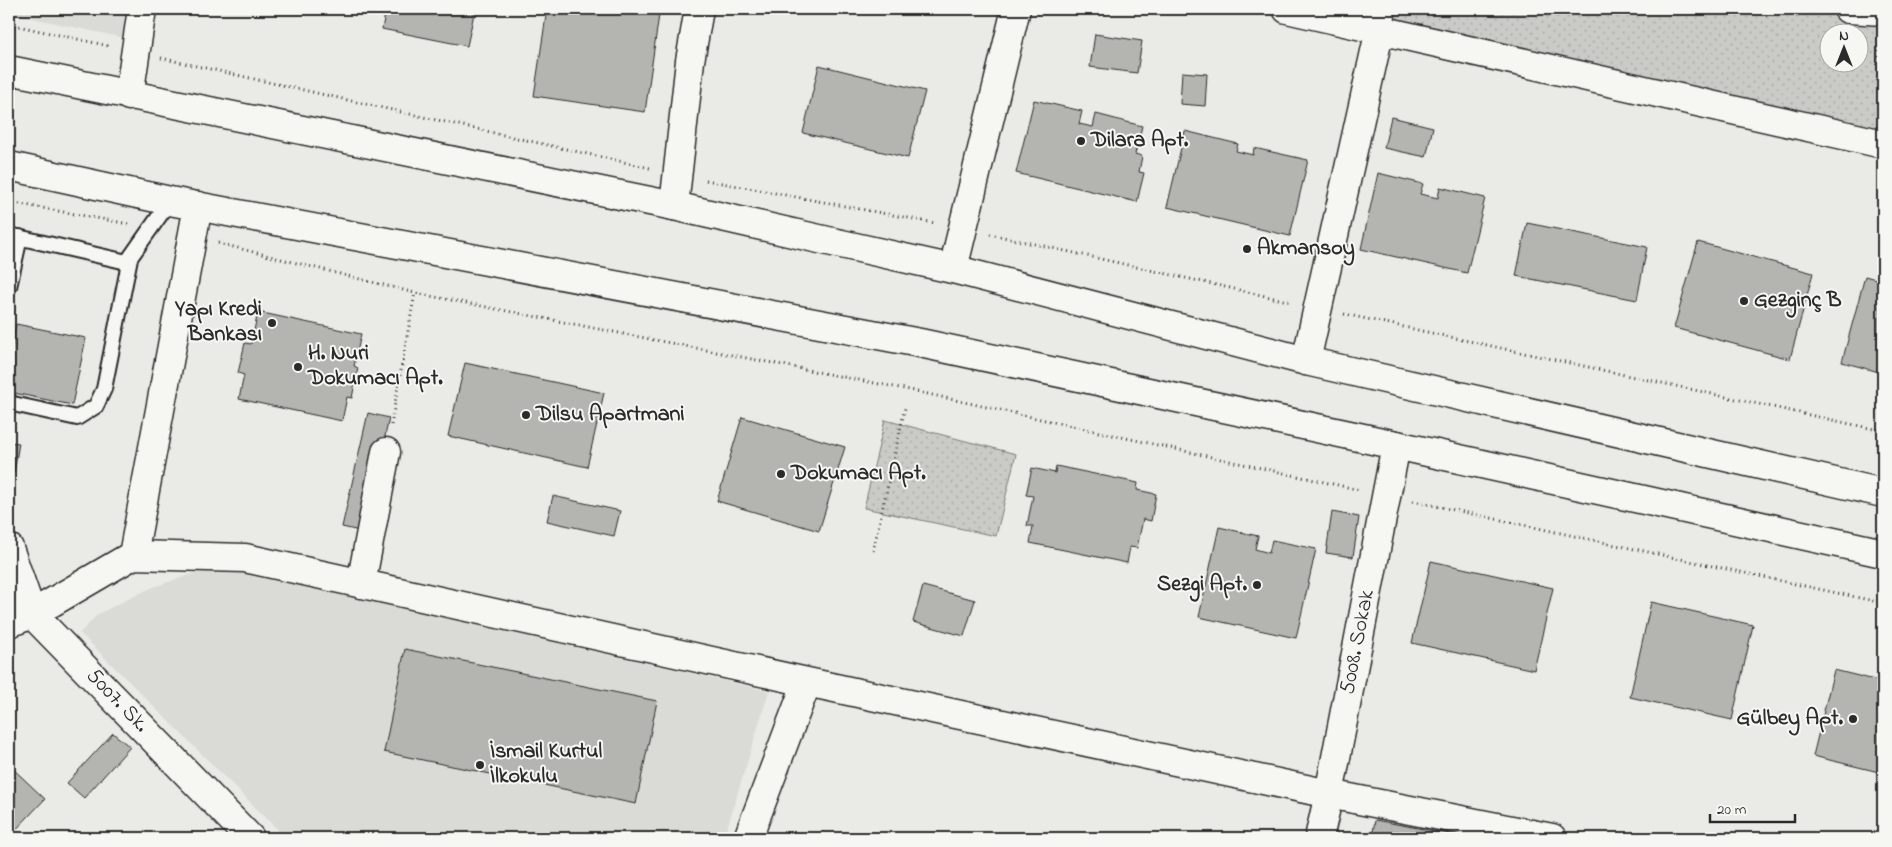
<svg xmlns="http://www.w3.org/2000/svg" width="1892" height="847" font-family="'Indie Flower',sans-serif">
<defs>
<pattern id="park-dots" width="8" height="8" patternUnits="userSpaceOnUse" patternTransform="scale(1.25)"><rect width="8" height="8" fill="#cacac7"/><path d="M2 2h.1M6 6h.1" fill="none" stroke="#aeaeab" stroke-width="1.8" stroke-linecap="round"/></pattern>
</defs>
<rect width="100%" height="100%" fill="#eaeae6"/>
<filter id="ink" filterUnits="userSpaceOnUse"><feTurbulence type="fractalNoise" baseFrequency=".02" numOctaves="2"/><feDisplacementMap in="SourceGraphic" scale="10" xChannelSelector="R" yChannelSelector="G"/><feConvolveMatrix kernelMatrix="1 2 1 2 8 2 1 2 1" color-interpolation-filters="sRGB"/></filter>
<g filter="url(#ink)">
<path fill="#dadad6" d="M9,9H132L129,39L9,13Z
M198,572L252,574L769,691L724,838H286L80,633L98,614L151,588Z"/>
<path fill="url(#park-dots)" stroke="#7a7a79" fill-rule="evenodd" d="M1381,9H1848L1883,11V144L1380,29ZM1830,32H1860V62H1830Z
M885,420L1016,454L996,536L864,508Z"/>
<path fill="#b4b4b1" stroke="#2b2b2b" d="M283,9H301L300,12Z
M386,9H475L467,46L382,29Z
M547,9H615L659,15L645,112L534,96Z
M1095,34L1142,41L1137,73L1090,67Z
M819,65L925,91L908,158L803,133Z
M1182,72L1207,74L1205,106L1180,104Z
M1034,100L1082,111L1079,124L1093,127L1096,114L1142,126L1135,154L1142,156L1139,172L1144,173L1137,202L1016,173Z
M1391,117L1433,127L1426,157L1384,148Z
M1185,131L1238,144L1236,151L1253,155L1254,148L1308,160L1290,236L1167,207Z
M1378,173L1423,184L1420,194L1438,198L1440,187L1485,198L1467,273L1361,249Z
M1527,223L1647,247L1637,300L1516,276Z
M1698,242L1813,273L1790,359L1674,328Z
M1865,276L1883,281V373L1842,362Z
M258,312L361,334L354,366L358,368L352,398L347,397L342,421L239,399L244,375L238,373L245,343L251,344Z
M16,324L86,338L72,405L9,392V361Z
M465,363L604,393L587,467L448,436Z
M368,413L389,418L364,532L342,527Z
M742,417L845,447L819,531L717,501Z
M9,442L19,443L14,473H9Z
M1056,466L1138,483L1137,490L1156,494L1151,521L1143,519L1137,548L1130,547L1127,563L1030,543L1033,526H1027L1033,496L1026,495L1032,468L1055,473Z
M553,496L620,511L614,536L547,521Z
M1332,512L1359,517L1353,557L1326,553Z
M1219,527L1258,536L1255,549L1269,553L1272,540L1316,549L1296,638L1199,617Z
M1431,561L1553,588L1534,670L1412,643Z
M923,586L975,600L964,636L913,622Z
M1651,602L1753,625L1732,720L1630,697Z
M405,649L657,701L636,804L384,752Z
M1834,670L1883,682V773L1813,756Z
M113,733L130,747L84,798L67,783Z
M9,765L45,799L9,837Z
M1375,820L1450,834L1449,838H1372Z"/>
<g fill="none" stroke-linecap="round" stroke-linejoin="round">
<defs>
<path id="service" d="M9,235L127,262L170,201
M9,287L20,237
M9,401L13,404L77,418L96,406L104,389L130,258"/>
<path id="minor" d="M1287,9L1883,144
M1848,9L1883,11
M129,96L142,9
M674,206L690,61L699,9
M953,269L1016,9
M1306,361L1380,29L1381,9
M9,548L32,614L250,838
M133,555L198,206
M361,584L386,452
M9,623L32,614L133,555L245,558L807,682L1329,794L1552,838
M748,838L807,682
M1319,838L1329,794L1396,445"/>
<path id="primary" d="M9,70L674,206L828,241L953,269L1306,361L1883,493
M9,166L170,201L920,343L1396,445L1883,553"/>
</defs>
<use href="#service" stroke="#2b2b2b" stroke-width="18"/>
<use href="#minor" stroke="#2b2b2b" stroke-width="31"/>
<use href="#primary" stroke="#2b2b2b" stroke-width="31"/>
<path stroke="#2b2b2b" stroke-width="3" stroke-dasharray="1 4" stroke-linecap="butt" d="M9,24L109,46
M161,58L650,168
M706,180L935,223
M9,202L129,224
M990,234L1292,302
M218,243L415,293L910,390L1360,490
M1344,314L1883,431
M391,425L415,293
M1413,501L1883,603
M873,551L905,408"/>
<use href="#service" stroke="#f6f6f2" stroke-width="14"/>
<use href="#minor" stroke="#f6f6f2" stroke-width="28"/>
<use href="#primary" stroke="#f6f6f2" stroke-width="28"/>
</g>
</g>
<g fill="#2b2b2b" stroke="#f6f6f2" stroke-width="2">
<circle cx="1081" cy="141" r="5"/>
<circle cx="1247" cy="249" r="5"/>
<circle cx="1744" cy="301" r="5"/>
<circle cx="272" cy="323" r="5"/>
<circle cx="298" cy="367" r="5"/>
<circle cx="526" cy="415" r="5"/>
<circle cx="781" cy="474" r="5"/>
<circle cx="1257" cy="585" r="5"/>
<circle cx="1853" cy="719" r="5"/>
<circle cx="480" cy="765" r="5"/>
</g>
<g text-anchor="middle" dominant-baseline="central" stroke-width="4" stroke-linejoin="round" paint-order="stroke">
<g font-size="22" font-weight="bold" fill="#2b2b2b" stroke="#f6f6f2" text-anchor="start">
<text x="1091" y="141">Dilara Apt.</text>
<text x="1257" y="249">Akmansoy</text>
<text x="1754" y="301">Gezginç B</text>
<text x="262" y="310" text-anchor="end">Yapı Kredi<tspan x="262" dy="25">Bankası</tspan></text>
<text x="308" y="354">H. Nuri<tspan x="308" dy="25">Dokumacı Apt.</tspan></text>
<text x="536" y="415">Dilsu Apartmani</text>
<text x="791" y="474">Dokumacı Apt.</text>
<text x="1247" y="585" text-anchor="end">Sezgi Apt.</text>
<text x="1843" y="719" text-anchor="end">Gülbey Apt.</text>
<text x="490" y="752">İsmail Kurtul<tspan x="490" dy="25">İlkokulu</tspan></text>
</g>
<g font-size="22" fill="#2b2b2b" stroke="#f6f6f2">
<text transform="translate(1358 642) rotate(-79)">5008. Sokak</text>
<text transform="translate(117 701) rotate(46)">5007. Sk.</text>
</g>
</g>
<rect width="1892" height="847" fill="none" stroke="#f6f6f2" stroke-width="30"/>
<rect x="15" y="15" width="1862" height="817" fill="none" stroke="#2b2b2b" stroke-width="2" filter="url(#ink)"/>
<g transform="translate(1844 48)"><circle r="24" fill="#f6f6f2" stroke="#a5a5a2"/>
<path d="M0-4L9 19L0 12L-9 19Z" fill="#2b2b2b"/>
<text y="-8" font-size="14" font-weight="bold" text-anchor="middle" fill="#2b2b2b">N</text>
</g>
<path d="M1710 814v8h85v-8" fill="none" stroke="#2b2b2b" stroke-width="2.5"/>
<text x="1717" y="814" font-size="15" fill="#2b2b2b" stroke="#f6f6f2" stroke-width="4" paint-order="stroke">20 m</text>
</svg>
